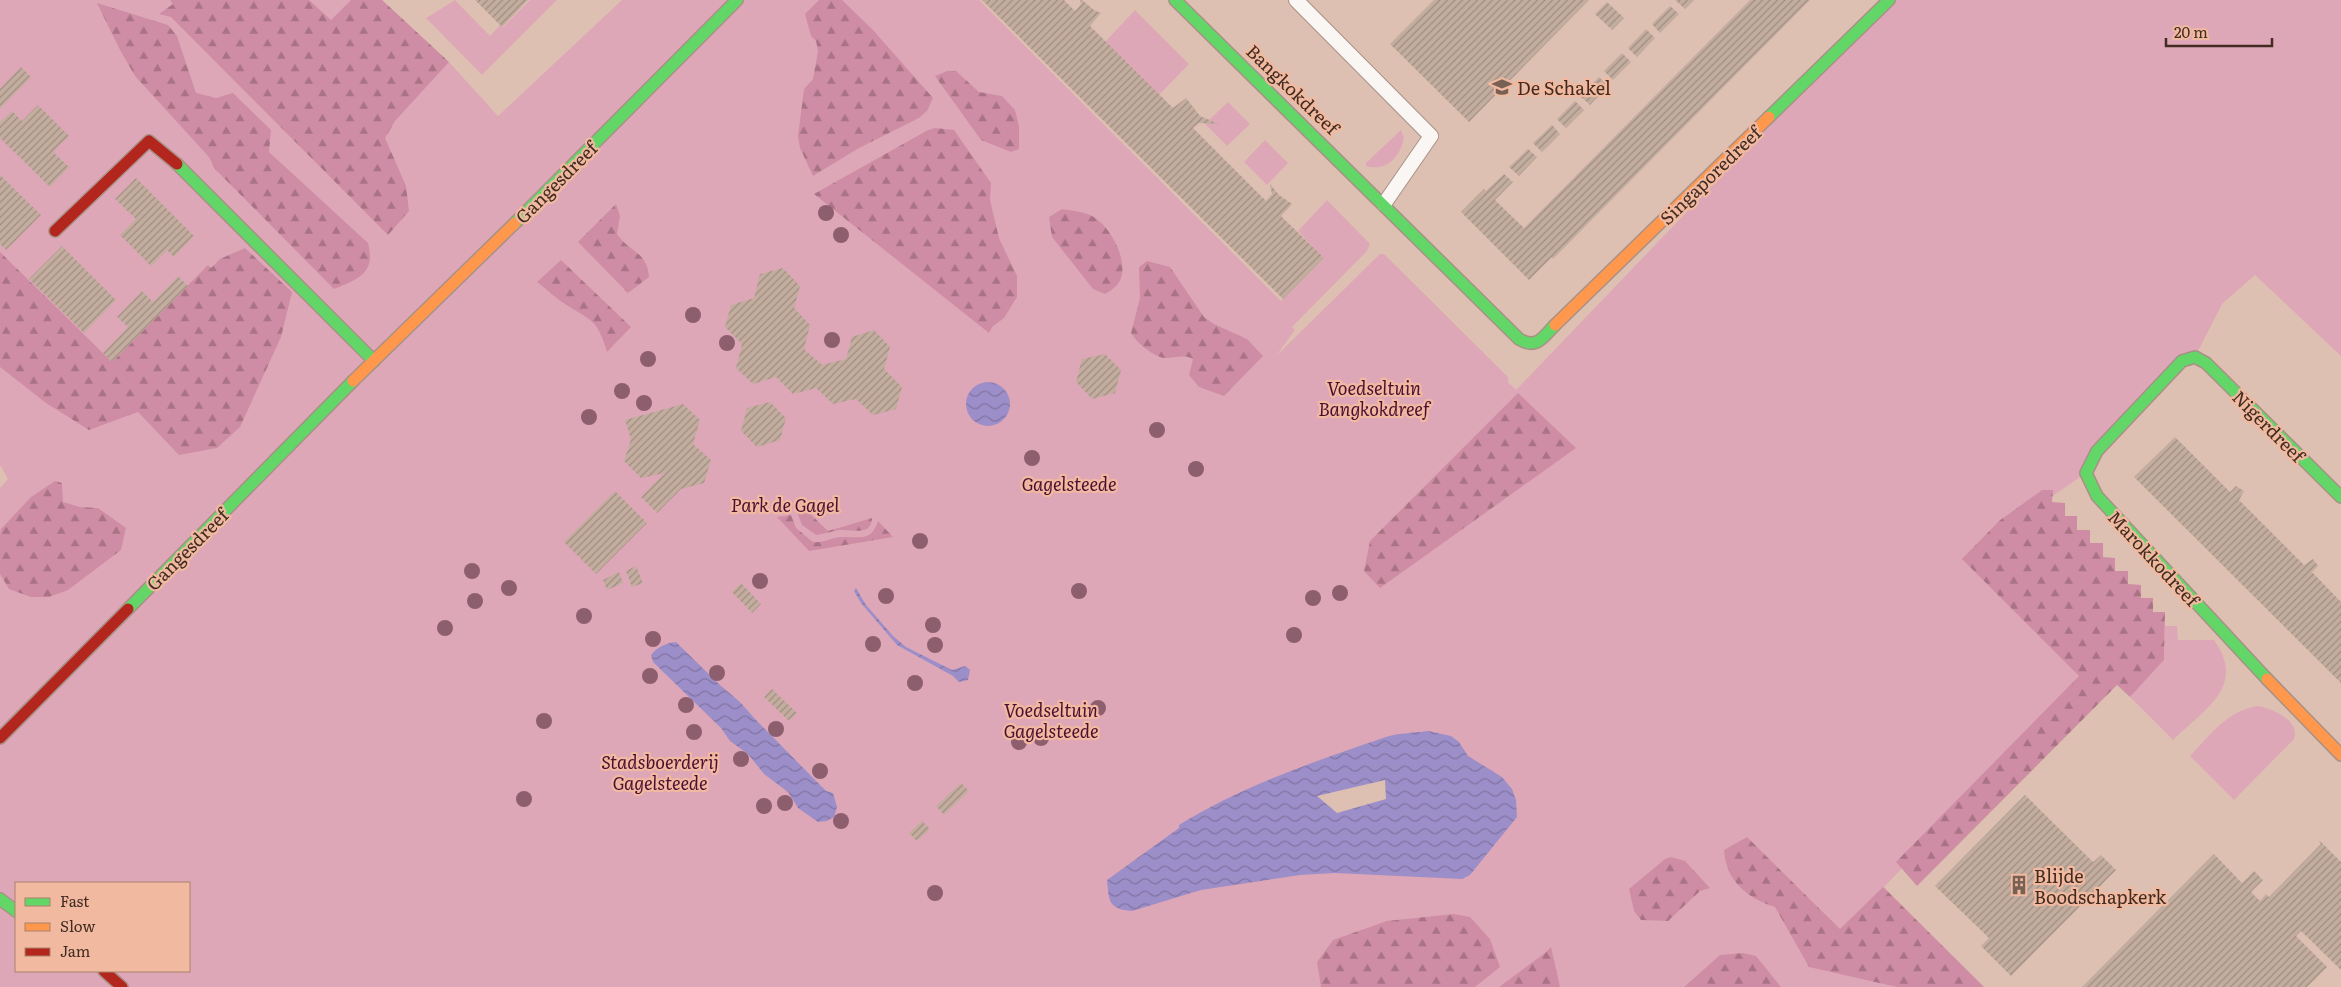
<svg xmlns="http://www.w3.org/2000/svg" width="2341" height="987" font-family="Literata,serif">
<defs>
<pattern id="forest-firs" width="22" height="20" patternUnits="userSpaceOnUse" patternTransform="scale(1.25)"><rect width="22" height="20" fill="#ce8da4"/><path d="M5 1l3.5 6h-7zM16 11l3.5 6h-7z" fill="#a97385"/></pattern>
<pattern id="water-waves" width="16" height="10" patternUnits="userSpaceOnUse" patternTransform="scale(1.25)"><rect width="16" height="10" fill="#9c8ec8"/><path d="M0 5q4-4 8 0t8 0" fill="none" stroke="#8174a2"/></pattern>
<pattern id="building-hatch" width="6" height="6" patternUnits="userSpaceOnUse" patternTransform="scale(1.25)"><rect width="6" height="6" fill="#c3ad9f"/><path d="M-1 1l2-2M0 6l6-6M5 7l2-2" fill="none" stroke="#a08d81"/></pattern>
</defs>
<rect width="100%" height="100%" fill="#dec0b2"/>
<path fill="#dea7b7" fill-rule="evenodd" d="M0,0H382L449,62L498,116L622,0H979L1281,301L1324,259L1298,231L1327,200L1370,244L1366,252L1292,327L1295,330L1276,356L1380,254H1384L1508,377V382L1516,390L1890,0H2341V356L2255,275L2222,304L2195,357L2086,473L1967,555L2089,676L1884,887L1984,987H0V488L8,479L0,465ZM16,883H189V971H16Z
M455,0L490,36L500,25L503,27L530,0H557L482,75L426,18Z
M1135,10L1189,64L1159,95L1105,42Z
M1228,102L1250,124L1227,146L1205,124Z
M1401,130L1404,138C1400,157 1387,172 1366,166V163Z
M1265,140L1288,163L1267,185L1244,162Z
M2165,626H2177L2178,640H2214C2247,686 2205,709 2173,740L2130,697L2164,660Z
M2258,706C2273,709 2300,720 2294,739L2234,800L2190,756C2210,735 2228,710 2258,706Z"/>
<path fill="url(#forest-firs)" d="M170,0H309L331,20L351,0H382L449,62L395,121L385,138L406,186L409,211L388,235L171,17L159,14L173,4Z
M819,0H842L873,30L933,98L927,111L919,118L859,148L813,176L800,148L798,136L804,89L813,79L818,51L816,41L811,36L805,14Z
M97,3L168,25L177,36L196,93L216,98L233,93L271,130L269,152L368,243C376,273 359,279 334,289L215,169L209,157L135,76L119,48Z
M947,71H956L979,92L1002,96L1015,110L1019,126V149L1011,152L981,140L935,76Z
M935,128L954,130L991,183L990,200L999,238L1017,276V297L1004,318L992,327L989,333L814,194L928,130Z
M616,204L620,216L617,234C631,254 647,251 649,277L628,293L578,242Z
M1062,209C1074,211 1090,212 1099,221C1112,232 1125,256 1122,274C1121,283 1113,290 1105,294L1093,289L1052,237L1049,217Z
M245,248L292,292L281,337L240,427L217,448L179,455L138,412L89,430L46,403L0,367V252L112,362L208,265L211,268L220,259Z
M561,260L631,327L607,352C597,318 591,321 565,304C555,298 547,289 537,282Z
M1147,261L1170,267L1204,317L1214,324L1247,339L1263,356L1224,396L1199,387L1189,375L1193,359C1184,354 1175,358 1165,358C1153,357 1136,342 1131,333L1140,298L1139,267Z
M1518,393L1576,448L1380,588L1364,571L1370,541Z
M55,481L62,483L63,502L80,507L98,508L126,528L121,550L68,590L49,597H31L9,589L0,574V535L1,529L31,497Z
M2042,490H2053L2052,502L2065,503V516H2077V530H2090V543H2103V557L2115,558V571H2128V584L2141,585V598H2153V612H2165L2164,660L2130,697L2117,685L1917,886L1896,862L2079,676L1962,559L1999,521Z
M806,510L828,531L872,518C871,537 852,529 840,530C832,531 824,534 816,535L802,525L797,512Z
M791,515L796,528L813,542C823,543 831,538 840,537C859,536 871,543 878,521L893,537L809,551L777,517Z
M1747,837L1840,929L1883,887L1984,987H1897L1809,967L1775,907C1747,898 1726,881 1724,850Z
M1671,857L1685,861L1710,888L1700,891L1668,921L1641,920L1634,911L1629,889L1665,859Z
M1454,914L1470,917L1490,939L1500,967L1475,987H1321L1317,962L1333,940L1387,921Z
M1551,947L1560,987H1499L1545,953Z
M1743,953L1756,956L1781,987H1684L1720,955Z"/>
<path fill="url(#water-waves)" d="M966 404a22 22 0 1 1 44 0a22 22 0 1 1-44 0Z
M856,588L866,605L893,636L906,647L952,670L965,666L970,670L968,680L959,682L953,676L897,645L861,603L854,591Z
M676,642L720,685L740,702L756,720L826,791L833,793L837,807L834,817L827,821L818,822L798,808L788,792L764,774L748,754L730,741L721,728L653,662L651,655C657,647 666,643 676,642Z
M1428,731L1451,736L1459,742L1468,756L1502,777L1512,789L1516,800L1517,817L1470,875L1462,879L1335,873L1300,875L1201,890L1132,911C1108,909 1109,901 1107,880L1179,828V825C1242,786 1313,762 1383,738C1396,733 1414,733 1428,731Z"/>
<path fill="#dec0b2" d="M1385,780L1386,799L1337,813L1317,796Z"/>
<path fill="url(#building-hatch)" d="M475,0H528L502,27Z
M982,0H1064L1075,11L1081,4L1080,0H1082L1094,10L1101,13L1090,26L1173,108L1186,98L1200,116L1219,124L1199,123L1193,128L1266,201L1272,194L1270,184L1279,195L1292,204L1281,216L1324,258L1283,299Z
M1434,0H1589L1469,122L1390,44Z
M1675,0H1694L1685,9Z
M1750,0H1810L1553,259L1552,257L1529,280L1461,212L1484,189L1486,191L1504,174L1513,182L1495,200L1524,228Z
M1607,2L1624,18L1612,30L1595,14Z
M1670,6L1679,14L1660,33L1652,24Z
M1646,29L1655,38L1637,57L1628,48Z
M1622,53L1631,62L1613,80L1604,71Z
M21,67L31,77L0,109V89Z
M1599,77L1608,86L1590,105L1580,96Z
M1575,101L1584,110L1566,128L1557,119Z
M38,105L69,136L53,152L69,167L50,187L0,138V122L12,111L22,121Z
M1552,125L1560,134L1542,152L1533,143Z
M1528,149L1537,157L1519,176L1509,167Z
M0,175L41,215L6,250L0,244Z
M136,178L194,236L174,257L167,250L151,266L120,235L136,219L115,199Z
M62,246L116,300L84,333L29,279Z
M783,268L800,286L794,308L810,325L804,349L822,365L846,359L852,337L874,330L890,347L884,369L902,387L896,409L873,415L856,399L833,404L816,388L793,394L776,377L753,384L736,368L742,344L725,327L731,305L754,298L760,274Z
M178,276L188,286L112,362L103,353L128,327L117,317L142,291L153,302Z
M1105,354L1121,370L1115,393L1092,399L1076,382L1082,359Z
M770,402L786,418L780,440L757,447L741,431L747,408Z
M683,404L700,420L693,444L711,460L704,483L681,489L657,513L641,497L665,473L641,478L624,461L631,439L625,420Z
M2175,437L2230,492L2236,486L2244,491L2239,500L2304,565L2313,559L2318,566L2312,572L2341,602V683L2134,477Z
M615,491L647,523L596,574L564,542Z
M636,566L643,583L632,587L626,571Z
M619,572L623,583L607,590L603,580Z
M741,583L761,604L752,613L732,592Z
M772,689L797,713L789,721L764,697Z
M961,783L969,791L944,815L936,806Z
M2025,795L2093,862L2101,855L2116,870L2011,976L1981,946L1989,938L1935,886Z
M922,821L930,829L917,841L909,833Z
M2320,841L2341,862V970L2301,931L2296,936L2327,967L2307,987H2082L2214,854L2242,883L2254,871L2263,880L2251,892L2260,901L2266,894L2269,897L2321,844L2319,842Z"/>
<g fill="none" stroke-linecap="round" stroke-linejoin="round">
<defs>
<path id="lane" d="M1296,0L1431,136L1384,204"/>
<path id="fast" d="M1175,0L1519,339C1537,350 1543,337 1555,325
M1769,117L1889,0
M177,164L374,361
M515,223L737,0
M128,609L353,381
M2267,679L2097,496L2086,473L2097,451L2182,361L2195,357L2206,363L2341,497
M0,899L16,911"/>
<path id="slow" d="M1555,325L1769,117
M353,381L515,223
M2267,679L2341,755"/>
<path id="jam" d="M55,231L149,141L177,164
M0,738L128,609
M104,971L122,987"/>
</defs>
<use href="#lane" stroke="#a89187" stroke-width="16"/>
<use href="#fast" stroke="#a89187" stroke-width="14"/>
<use href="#slow" stroke="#a89187" stroke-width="14"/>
<use href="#jam" stroke="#a89187" stroke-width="14"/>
<use href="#lane" stroke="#faf6f3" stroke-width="14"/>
<use href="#fast" stroke="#63d668" stroke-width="11"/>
<use href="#slow" stroke="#ff974d" stroke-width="11"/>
<use href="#jam" stroke="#b3261e" stroke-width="11"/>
</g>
<g fill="#8d5e6d">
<circle cx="826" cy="213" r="8"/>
<circle cx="841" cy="235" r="8"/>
<circle cx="693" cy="315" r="8"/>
<circle cx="832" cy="340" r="8"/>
<circle cx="727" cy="343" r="8"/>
<circle cx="648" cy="359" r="8"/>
<circle cx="622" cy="391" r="8"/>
<circle cx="644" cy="403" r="8"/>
<circle cx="589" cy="417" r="8"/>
<circle cx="1157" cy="430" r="8"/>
<circle cx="1032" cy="458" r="8"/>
<circle cx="1196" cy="469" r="8"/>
<circle cx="920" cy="541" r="8"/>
<circle cx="472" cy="571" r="8"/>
<circle cx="760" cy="581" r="8"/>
<circle cx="509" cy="588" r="8"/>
<circle cx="1079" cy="591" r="8"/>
<circle cx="1340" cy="593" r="8"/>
<circle cx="886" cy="596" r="8"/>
<circle cx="1313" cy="598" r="8"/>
<circle cx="475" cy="601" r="8"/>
<circle cx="584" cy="616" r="8"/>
<circle cx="933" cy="625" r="8"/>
<circle cx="445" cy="628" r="8"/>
<circle cx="1294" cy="635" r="8"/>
<circle cx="653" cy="639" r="8"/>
<circle cx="873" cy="644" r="8"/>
<circle cx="935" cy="645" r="8"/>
<circle cx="717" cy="673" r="8"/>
<circle cx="650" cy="676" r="8"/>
<circle cx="915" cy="683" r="8"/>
<circle cx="686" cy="705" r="8"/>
<circle cx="1098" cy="708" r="8"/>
<circle cx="544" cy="721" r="8"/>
<circle cx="776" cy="729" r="8"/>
<circle cx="694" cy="732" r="8"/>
<circle cx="1041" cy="738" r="8"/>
<circle cx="1019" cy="742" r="8"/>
<circle cx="741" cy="759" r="8"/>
<circle cx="820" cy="771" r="8"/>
<circle cx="524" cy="799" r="8"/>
<circle cx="785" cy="803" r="8"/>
<circle cx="764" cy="806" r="8"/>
<circle cx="841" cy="821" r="8"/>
<circle cx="935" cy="893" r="8"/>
</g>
<defs>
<symbol id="school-bare" viewBox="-9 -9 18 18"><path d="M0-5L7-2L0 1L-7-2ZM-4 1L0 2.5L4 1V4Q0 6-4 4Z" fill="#796054" stroke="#f1b99f" stroke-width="2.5" paint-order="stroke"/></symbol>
<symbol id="building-bare" viewBox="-9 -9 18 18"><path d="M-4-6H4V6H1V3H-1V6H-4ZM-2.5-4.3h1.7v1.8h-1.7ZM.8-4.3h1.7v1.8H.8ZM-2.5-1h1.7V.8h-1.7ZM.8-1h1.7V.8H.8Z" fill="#796054" stroke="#f1b99f" stroke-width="2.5" paint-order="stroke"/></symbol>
</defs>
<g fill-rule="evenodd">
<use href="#school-bare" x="1488" y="73" width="28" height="28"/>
<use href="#building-bare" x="2005" y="871" width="28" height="28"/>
</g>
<g text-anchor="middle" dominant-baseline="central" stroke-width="4.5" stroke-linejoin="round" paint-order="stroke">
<g font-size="18" fill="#422c22" stroke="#f1b99f" text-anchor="start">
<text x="1517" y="87">De Schakel</text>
<text x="2034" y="875">Blijde<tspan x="2034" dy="21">Boodschapkerk</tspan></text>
</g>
<g font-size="18" fill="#422c22" stroke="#f1b99f">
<text transform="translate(1293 89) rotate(44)">Bangkokdreef</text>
<text transform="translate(1710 175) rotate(-44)">Singaporedreef</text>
<text transform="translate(556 182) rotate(-45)">Gangesdreef</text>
<text transform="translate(2269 426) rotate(45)">Nigerdreef</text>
<text transform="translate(187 549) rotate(-45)">Gangesdreef</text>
<text transform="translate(2154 558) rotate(47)">Marokkodreef</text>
</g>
<g font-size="18" font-style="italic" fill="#4a0e34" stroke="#f1b99f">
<text x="1374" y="387">Voedseltuin<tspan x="1374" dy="21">Bangkokdreef</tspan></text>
<text x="1069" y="483">Gagelsteede</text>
<text x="785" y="504">Park de Gagel</text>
<text x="1051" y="709">Voedseltuin<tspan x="1051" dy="21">Gagelsteede</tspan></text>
<text x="660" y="761">Stadsboerderij<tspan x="660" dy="21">Gagelsteede</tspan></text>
</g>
</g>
<rect x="15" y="882" width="175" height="90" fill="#f1b99f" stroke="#ab816d"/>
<rect x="25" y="898" width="25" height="8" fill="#63d668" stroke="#ab816d"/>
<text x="60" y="907" font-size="15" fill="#422c22">Fast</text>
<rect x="25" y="923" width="25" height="8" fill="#ff974d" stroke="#ab816d"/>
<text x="60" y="932" font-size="15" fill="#422c22">Slow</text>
<rect x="25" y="948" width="25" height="8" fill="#b3261e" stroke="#ab816d"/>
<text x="60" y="957" font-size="15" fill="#422c22">Jam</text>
<path d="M2166 38v8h106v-8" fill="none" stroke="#422c22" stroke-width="2.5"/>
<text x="2174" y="38" font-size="15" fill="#422c22" stroke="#f1b99f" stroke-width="4" paint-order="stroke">20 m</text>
</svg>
